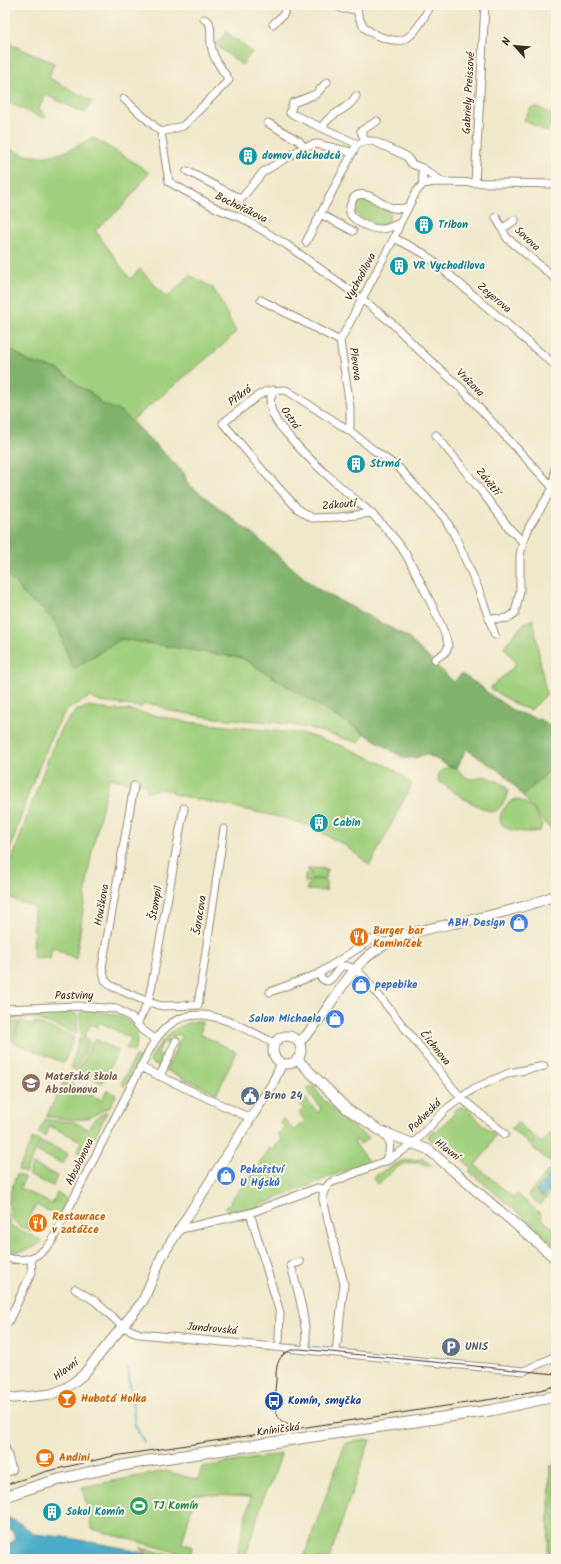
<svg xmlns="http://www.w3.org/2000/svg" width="561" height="1564" font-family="Kalam,sans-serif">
<rect width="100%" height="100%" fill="#fcf5e5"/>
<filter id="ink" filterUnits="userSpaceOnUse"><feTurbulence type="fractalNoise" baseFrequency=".025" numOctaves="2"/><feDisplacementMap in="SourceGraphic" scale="8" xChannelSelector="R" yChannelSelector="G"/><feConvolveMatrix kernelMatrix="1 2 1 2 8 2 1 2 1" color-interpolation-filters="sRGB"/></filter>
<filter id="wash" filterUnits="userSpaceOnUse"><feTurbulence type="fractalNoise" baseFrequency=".012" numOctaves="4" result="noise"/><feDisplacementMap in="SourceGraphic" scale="16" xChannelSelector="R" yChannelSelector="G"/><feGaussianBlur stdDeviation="0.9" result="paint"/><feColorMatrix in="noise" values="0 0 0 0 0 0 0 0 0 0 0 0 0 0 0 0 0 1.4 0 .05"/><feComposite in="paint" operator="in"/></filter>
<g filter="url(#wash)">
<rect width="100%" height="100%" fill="#efe8ca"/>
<path fill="#a0cf7d" stroke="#6e7c4e" d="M226,32L252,52L242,65L216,45Z
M5,42L54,63L49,78L92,101L85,113L46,95L39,108L46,117H40L5,101Z
M537,107L555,116L547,132L524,120L531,108Z
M92,137C111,149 131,159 149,173L122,207L95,230L130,279L140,269L167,298L190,275L214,289L236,332L224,344L131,421L122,412L102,404L91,392L81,388L57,369L29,362L5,346V147C13,150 23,155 31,156C55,158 73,150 92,137Z
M359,199C368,197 385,206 390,214L388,223L381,226C371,224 341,213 359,199Z
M5,573L17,585L24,595L52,617L60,630L63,643L73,669L121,639L242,658L364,733L359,743L309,728L273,722L215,718L170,711L156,704L154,705L144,704L142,707L100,702L90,697L66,710L53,733L29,792L5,865Z
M533,619L546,695L531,710L518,706L490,688L515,666V662L504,647L523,624Z
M89,706L110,710H129L187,722L305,734L345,747L392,768L412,784L370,865L343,844L313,828L289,819L173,794V791L160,789L147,792V786L109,778L91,855L76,959L52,947L50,959L43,957L33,959L34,906L21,903L5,895V879L48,759L61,728L76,711Z
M556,764V827L550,829L523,796Z
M449,766L457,768C465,778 471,783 483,776C495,780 517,785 504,802C501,806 498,811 492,812C472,805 455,793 438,781C438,772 442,770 449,766Z
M517,799C530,804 536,812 542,824L540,831C523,834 486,831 506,806C509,802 512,800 517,799Z
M308,868L327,869L326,879H310L326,880V891L307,890V886H310V882H305V875H311V872H308Z
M83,1011C101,1012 133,1012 137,1036C138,1041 135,1047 134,1052L126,1048L131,1038L99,1022L97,1027L91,1024L84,1037L81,1034L80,1016V1013Z
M73,1012L77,1015V1034L35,1018L7,1019L8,1015Z
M21,1021L33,1026L35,1022L74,1037L64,1063L13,1042Z
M196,1021H201C203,1026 201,1030 200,1034L236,1052L217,1093L215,1092V1093L166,1070L182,1036L178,1034L174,1037H169L167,1039L171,1042L172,1045L163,1042L157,1054L166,1058L162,1068L150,1062C158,1041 174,1025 196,1021Z
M19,1022L11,1042L5,1040L7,1023Z
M83,1038L90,1042L75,1070L71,1068L79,1039Z
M95,1039L118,1051L102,1083L77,1071Z
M135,1056L140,1058L126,1086H124L122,1083Z
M69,1072L74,1074L70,1084L101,1100L107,1090L116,1095L110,1107C100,1110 94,1117 84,1119C72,1121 58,1117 46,1117Z
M313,1086L325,1102H327L349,1125L369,1138L360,1144L357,1140L354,1142L368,1161L266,1203L264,1201C257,1212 238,1212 227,1214L226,1213L228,1211L225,1208L231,1203L230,1201L261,1165L259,1163L270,1148L272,1151L282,1139L278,1134L284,1127L280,1122L283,1118L294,1130L305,1121L299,1113L304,1108L298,1102L303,1096L318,1113L321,1108L307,1090Z
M460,1107C469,1107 473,1113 478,1120C482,1125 489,1129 494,1133L495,1136L489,1146L490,1147L475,1165L514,1198L517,1194L541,1214V1218L556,1231V1245L469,1171L472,1168L450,1149L448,1148L446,1151L429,1139V1135L434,1128L435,1132L455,1113L453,1111Z
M107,1112L85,1156L77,1152L81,1141L50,1126L45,1136L38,1133L45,1120L74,1122L88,1129C92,1121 99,1114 107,1112Z
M517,1122L536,1139L531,1145L511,1129Z
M551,1133L556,1137V1152L549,1161L532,1147L538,1140L542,1143Z
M33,1138L41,1141L25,1173L18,1170Z
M43,1142L68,1154L63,1164L38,1152Z
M422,1157L433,1167C407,1158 399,1163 380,1183L377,1184L374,1180L375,1176C390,1167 402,1157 420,1160Z
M33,1164L57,1176L53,1186L28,1175Z
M548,1171L556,1178V1187L540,1205L528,1195Z
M17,1174L25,1178L20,1188L52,1204L57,1193L67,1199L59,1216L36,1205L26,1225L32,1228L31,1231C26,1228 20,1227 16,1223C3,1213 11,1187 17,1174Z
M5,1210L11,1226L43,1241C31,1251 20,1254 5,1248Z
M357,1440H370L329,1559H303L345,1444Z
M281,1454L273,1479L264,1495L245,1559H236L251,1497L195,1494L182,1543L192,1547L190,1556L92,1529L82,1487L165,1471L198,1480L202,1467Z
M556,1462V1559H548L550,1467Z
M140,1548L190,1559H152Z"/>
<path fill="#80b26c" stroke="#5e6e45" d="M5,346L29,362L57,369L73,380L79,387L91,392L102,404L122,412L184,473L187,483L255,536L316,588L406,636L454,682L461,674L479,685L488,693L515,712L539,719L556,729V764L523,796L504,774L466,749L457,768L449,766L426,754L415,758H404L242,658L121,639L73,669L63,643L60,630L52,618L24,595L17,585L5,573Z"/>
<path fill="#48acc8" stroke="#426b73" d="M548,1176L555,1182L543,1197L536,1191Z
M5,1516L21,1524L33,1534L63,1537L123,1548L146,1554L152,1559H5V1544L13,1542L15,1538L13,1531L5,1528Z"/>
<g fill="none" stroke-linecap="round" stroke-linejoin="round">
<path stroke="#48acc8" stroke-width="2" d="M128,1368L135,1425L144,1442"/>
</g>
</g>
<g filter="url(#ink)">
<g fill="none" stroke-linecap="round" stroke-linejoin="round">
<defs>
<path id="minor" d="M335,5L343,9H357
M357,5C357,13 360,22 365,28C373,35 395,44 405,39C417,33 424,16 431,5
M273,24L283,15L288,5
M327,82L316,94L293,103L290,113L357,144
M124,99L161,132L169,182L218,209L242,218L287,245L362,299L393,324L422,353L460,387L556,491
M268,123L299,141L304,147
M322,127C330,112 348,111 356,96
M161,132L183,126L229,80C222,69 211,56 211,43C210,35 212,30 209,22L204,19
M365,141L361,131L377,121
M422,168L443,182
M187,171L241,199L263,172L304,147L317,144L351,152
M475,183L485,5
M320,214L353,231
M496,217L507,238L556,279
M400,223C394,225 388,229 382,229C373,230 354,222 350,213C349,208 350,205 352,201C353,198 355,196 358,195C375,191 385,215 408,207
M502,229L515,220
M394,238L425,254L556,366
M306,242L357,144L365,141H373L406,156L412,164L422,168L423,184
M261,300L340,341
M340,341L394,238L400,223L416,192L423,184L435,182L556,184
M340,341L350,407V431
M273,390C271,397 269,402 271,408C273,419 281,427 287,434C312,464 342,488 371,513
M436,435L482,492L510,529L523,542
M490,618L499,619L508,618L515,613L520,591V555L523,542L529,527L553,488L556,462
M435,659C439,656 447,653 448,647C450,638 411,562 403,550C394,536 383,525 371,513L340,517L312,518L298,509L265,473L223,423L259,395L267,391L286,390L350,431L375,451L399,468L444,517L455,536L478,588L495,635
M134,786L102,967L105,980L111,986L148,1002L162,1006L198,1005L224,829
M318,974C332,993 334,967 344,966C351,965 358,972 363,976L461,1098L505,1134
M270,992L318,974L371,940L376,939L388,943
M5,1009L77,1006L117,1009L132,1018L142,1030L155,1039
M137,1024L148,1002L152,984L184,808
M140,1067L250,1118
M160,1076L176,1041
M380,1130L390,1142L389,1153L385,1161
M250,1213L280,1313L279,1340
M181,1229L250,1213L317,1188L324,1189
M5,1257C24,1264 40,1257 52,1241L151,1047C183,990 231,1022 274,1043
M300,1262L291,1265C298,1292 307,1321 306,1349
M75,1289L95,1301L123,1327L140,1334L524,1371L556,1356
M8,1322L32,1272L31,1259
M336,1352L344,1284L323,1200C322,1191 325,1189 330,1183L388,1160L414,1143L445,1110L473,1089L509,1073L544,1066
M5,1446L12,1470L5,1473"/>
<path id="tertiary" d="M273 1050a14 14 0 1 1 28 0a14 14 0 1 1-28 0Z
M299,1042C308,1035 314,1026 321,1017C336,996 352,968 372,953C399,932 433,928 466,921C496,914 527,907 556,895
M297,1059L347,1109L379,1130L429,1150L556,1259
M5,1396L14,1398L52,1394L66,1388L83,1375L143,1301L162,1256L272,1085L282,1063"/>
<path id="secondary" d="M5,1497C51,1479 98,1470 146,1461L493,1410L556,1396"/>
</defs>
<use href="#minor" stroke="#958974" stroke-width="9"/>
<use href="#tertiary" stroke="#958974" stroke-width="11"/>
<use href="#secondary" stroke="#958974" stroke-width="12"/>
<use href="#minor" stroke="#fff" stroke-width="7"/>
<use href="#tertiary" stroke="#fff" stroke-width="9"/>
<use href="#secondary" stroke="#fff" stroke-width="10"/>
<path stroke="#3b2a1e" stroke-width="1" d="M297,1427C270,1424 274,1401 276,1381C276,1372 276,1361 283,1355C288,1350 294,1349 300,1349L556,1374
M5,1485L48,1471L114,1456L493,1399L540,1390L556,1386"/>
</g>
</g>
<defs>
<symbol id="building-disc" viewBox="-11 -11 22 22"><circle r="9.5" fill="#0f9aa8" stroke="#fcf5e5"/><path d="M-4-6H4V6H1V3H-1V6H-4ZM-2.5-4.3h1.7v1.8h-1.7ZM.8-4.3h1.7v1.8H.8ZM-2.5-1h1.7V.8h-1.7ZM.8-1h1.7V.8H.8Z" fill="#fff"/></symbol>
<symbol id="shop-disc" viewBox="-11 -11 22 22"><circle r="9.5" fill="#3f7fe0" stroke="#fcf5e5"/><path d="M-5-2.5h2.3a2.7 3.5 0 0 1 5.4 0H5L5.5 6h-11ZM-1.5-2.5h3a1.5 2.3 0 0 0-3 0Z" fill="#fff"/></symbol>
<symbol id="restaurant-disc" viewBox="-11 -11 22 22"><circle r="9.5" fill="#e8710a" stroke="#fcf5e5"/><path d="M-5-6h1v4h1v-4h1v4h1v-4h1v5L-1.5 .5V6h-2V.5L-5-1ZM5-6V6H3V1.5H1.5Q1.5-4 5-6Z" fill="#fff"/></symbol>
<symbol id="school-disc" viewBox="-11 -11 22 22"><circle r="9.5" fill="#8d6e63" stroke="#fcf5e5"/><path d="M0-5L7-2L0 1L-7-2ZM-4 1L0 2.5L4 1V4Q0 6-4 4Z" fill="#fff"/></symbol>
<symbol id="civic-disc" viewBox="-11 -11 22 22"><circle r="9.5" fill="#5c6f8a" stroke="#fcf5e5"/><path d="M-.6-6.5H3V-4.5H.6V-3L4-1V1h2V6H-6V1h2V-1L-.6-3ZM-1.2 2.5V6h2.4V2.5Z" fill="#fff"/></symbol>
<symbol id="parking-disc" viewBox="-11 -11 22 22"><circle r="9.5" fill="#5c6f8a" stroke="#fcf5e5"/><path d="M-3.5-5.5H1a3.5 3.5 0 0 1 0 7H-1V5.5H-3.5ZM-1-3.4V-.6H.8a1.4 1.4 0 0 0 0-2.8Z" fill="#fff"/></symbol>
<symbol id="bar-disc" viewBox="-11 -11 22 22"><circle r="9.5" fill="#e8710a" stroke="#fcf5e5"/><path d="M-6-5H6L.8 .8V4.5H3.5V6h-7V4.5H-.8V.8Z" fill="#fff"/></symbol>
<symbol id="bus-disc" viewBox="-11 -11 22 22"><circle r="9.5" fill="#1a4fb4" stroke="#fcf5e5"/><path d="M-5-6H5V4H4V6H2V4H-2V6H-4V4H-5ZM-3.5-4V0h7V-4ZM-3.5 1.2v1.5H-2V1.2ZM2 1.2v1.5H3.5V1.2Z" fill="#fff"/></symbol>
<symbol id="cafe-disc" viewBox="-11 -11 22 22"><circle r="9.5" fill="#e8710a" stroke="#fcf5e5"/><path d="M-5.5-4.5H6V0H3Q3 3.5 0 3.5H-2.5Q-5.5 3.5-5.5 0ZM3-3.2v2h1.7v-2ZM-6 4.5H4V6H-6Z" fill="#fff"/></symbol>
<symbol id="stadium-disc" viewBox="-11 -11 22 22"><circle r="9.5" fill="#2e9e5b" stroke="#fcf5e5"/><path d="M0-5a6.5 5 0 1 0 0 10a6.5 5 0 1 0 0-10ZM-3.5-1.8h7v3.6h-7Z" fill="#fff"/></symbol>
</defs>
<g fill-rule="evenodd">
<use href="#building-disc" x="237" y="145" width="22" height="22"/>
<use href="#building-disc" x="413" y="214" width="22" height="22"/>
<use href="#building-disc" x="388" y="255" width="22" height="22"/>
<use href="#building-disc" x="345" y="453" width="22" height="22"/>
<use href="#building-disc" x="308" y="812" width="22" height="22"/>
<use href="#shop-disc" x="508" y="912" width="22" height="22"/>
<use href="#restaurant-disc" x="348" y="926" width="22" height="22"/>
<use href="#shop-disc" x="350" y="974" width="22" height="22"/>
<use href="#shop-disc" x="324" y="1008" width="22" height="22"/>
<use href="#school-disc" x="20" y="1072" width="22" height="22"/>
<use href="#civic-disc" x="239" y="1085" width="22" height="22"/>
<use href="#shop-disc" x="215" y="1165" width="22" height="22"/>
<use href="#restaurant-disc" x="27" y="1212" width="22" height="22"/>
<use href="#parking-disc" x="440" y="1336" width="22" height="22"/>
<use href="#bar-disc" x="56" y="1388" width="22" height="22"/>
<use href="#bus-disc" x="263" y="1390" width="22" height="22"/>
<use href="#cafe-disc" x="34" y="1447" width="22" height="22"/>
<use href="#stadium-disc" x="128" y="1495" width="22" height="22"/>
<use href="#building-disc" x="41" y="1501" width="22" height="22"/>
</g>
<g text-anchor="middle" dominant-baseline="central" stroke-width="4" stroke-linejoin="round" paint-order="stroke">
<g font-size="11" fill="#3b2a1e" stroke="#fcf5e5">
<text transform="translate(469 93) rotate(-87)">Gabriely Preissové</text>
<text transform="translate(241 208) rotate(26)">Bochořákova</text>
<text transform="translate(527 239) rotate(43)">Sovova</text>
<text transform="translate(361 277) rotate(-62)">Vychodilova</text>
<text transform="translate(494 298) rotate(40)">Zeyerova</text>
<text transform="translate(355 364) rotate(82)">Plevova</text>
<text transform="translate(470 383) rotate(45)">Vrázova</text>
<text transform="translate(240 396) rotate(-37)">Příkrá</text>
<text transform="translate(290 418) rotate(55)">Ostrá</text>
<text transform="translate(488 482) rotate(52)">Závětří</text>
<text transform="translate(339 505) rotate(-5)">Zákoutí</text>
<text transform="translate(156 903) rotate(-80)">Štompil</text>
<text transform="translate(102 905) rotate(-80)">Houškova</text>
<text transform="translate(200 915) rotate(-81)">Šaracova</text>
<text x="74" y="996">Pastviny</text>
<text transform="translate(435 1048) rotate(51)">Čichnova</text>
<text transform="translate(425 1116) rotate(-45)">Podveská</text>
<text transform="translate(447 1150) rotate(37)">Hlavní</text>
<text transform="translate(80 1162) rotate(-64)">Absolonova</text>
<text transform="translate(212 1329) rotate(5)">Jundrovská</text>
<text transform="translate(66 1370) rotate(-37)">Hlavní</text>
<text transform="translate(278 1430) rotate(-8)">Kníničská</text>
</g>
<g font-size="11" font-weight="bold" fill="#0d838f" stroke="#fcf5e5" text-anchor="start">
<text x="262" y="156">domov důchodců</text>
<text x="438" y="225">Tribon</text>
<text x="413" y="266">VR Vychodilova</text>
<text x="370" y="464">Strmá</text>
<text x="333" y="823">Cabin</text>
<text x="66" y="1512">Sokol Komín</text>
</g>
<g font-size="11" font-weight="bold" fill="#366cbe" stroke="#fcf5e5" text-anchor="end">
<text x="505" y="923">ABH Design</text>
<text x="375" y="985" text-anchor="start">pepebike</text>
<text x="321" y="1019">Salon Michaela</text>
<text x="240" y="1170" text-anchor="start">Pekařství<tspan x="240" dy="13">U Hýsků</tspan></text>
</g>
<g font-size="11" font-weight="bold" fill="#c56008" stroke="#fcf5e5" text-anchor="start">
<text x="373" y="931">Burger bar<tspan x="373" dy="13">Kominíček</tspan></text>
<text x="52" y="1217">Restaurace<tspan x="52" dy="13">v zatáčce</tspan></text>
<text x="81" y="1399">Hubatá Holka</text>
<text x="59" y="1458">Andini</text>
</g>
<g font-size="11" font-weight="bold" fill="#785e54" stroke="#fcf5e5" text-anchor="start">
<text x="45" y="1077">Mateřská škola<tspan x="45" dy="13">Absolonova</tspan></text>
</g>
<g font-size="11" font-weight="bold" fill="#4e5e75" stroke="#fcf5e5" text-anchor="start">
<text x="264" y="1096">Brno 24</text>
<text x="465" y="1347">UNIS</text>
</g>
<g font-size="11" font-weight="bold" fill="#164399" stroke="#fcf5e5" text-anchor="start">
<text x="288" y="1401">Komín, smyčka</text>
</g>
<g font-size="11" font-weight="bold" fill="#27864d" stroke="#fcf5e5" text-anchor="start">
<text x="153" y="1506">TJ Komín</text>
</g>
</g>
<rect width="561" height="1564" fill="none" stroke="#fcf5e5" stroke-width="20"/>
<g transform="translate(515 46) rotate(297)" stroke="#fcf5e5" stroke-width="3" paint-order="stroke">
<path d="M0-3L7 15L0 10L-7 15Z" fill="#3b2a1e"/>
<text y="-6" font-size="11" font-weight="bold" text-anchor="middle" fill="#3b2a1e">N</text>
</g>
</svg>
